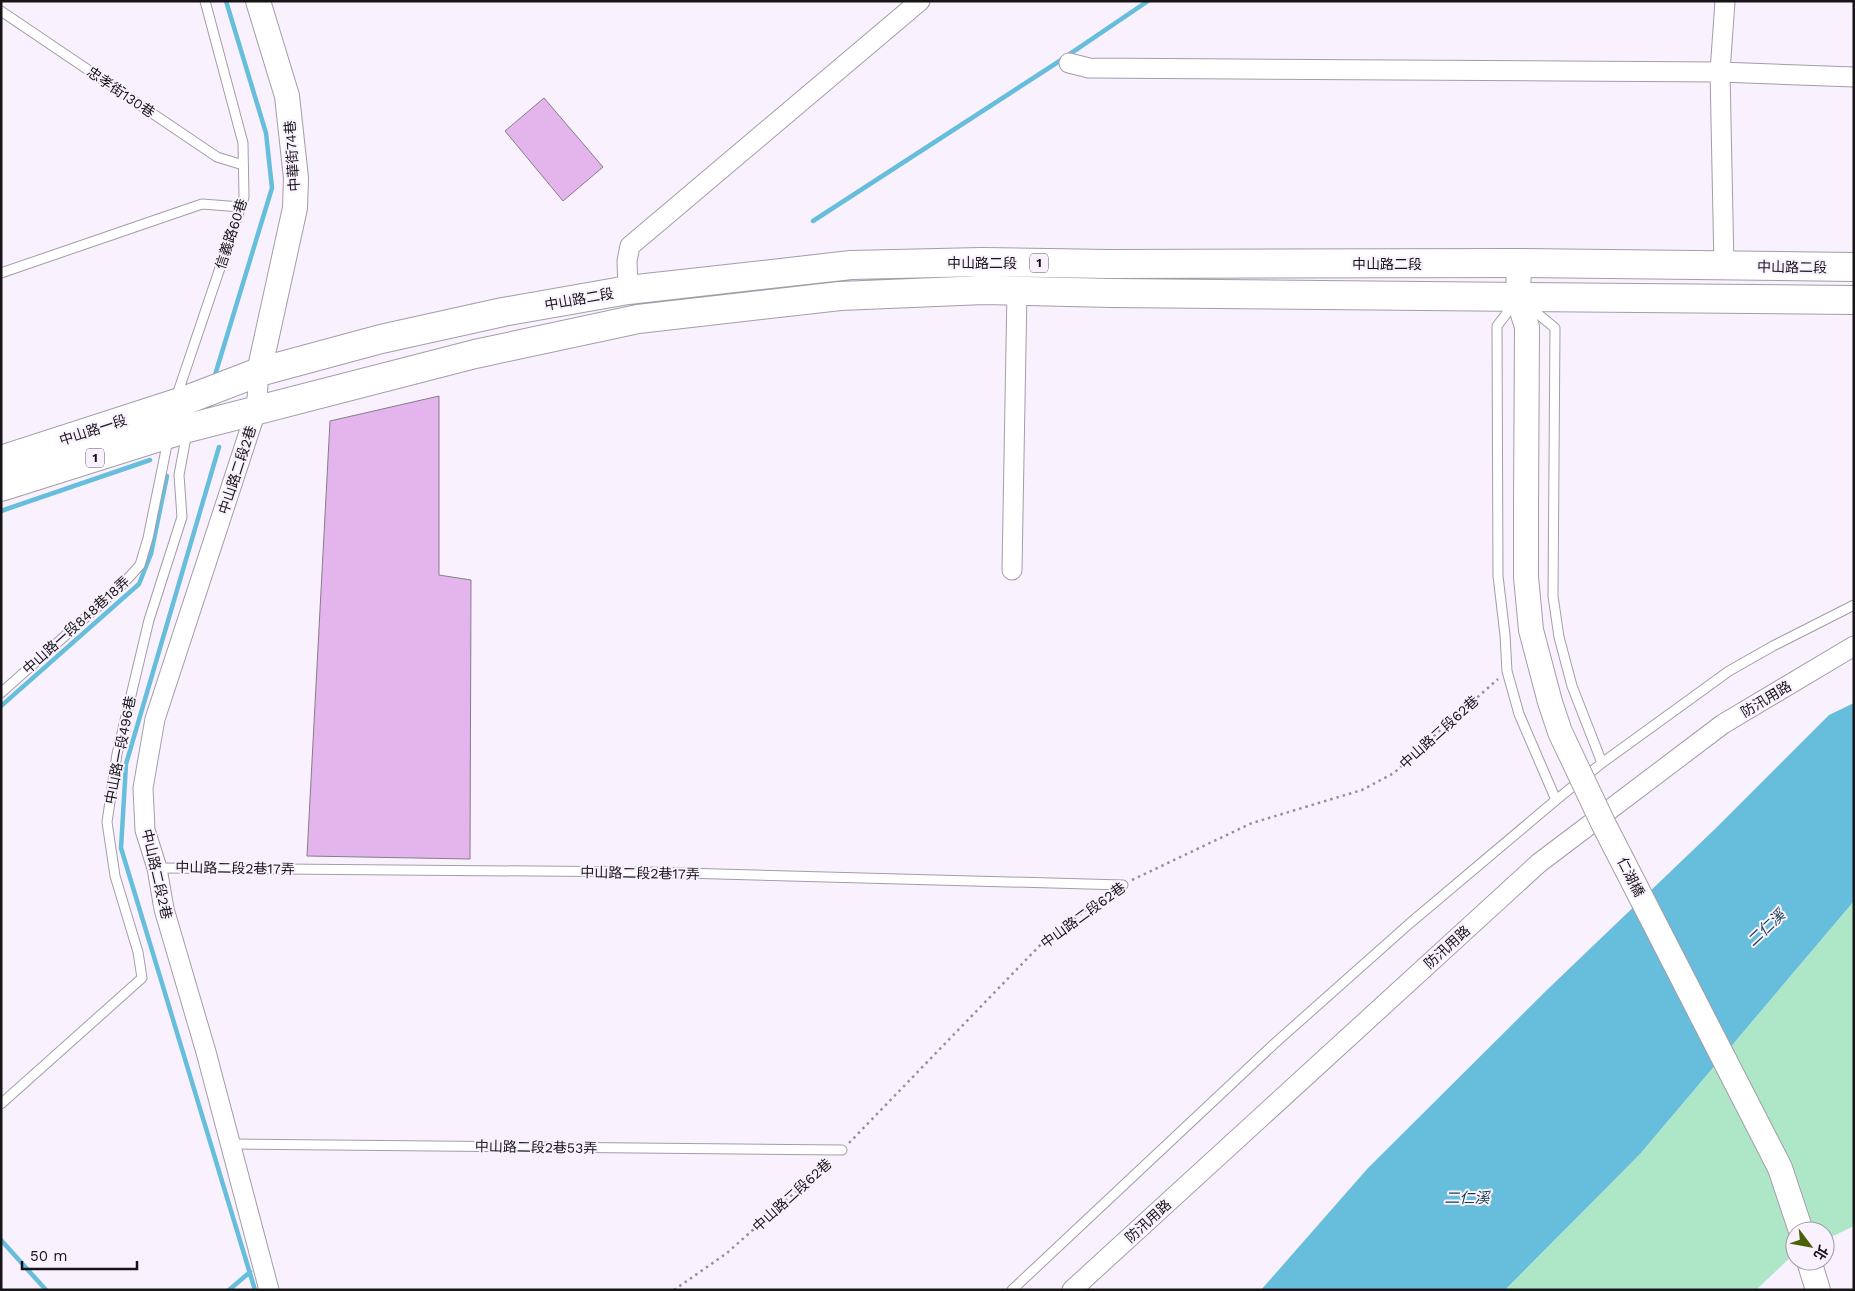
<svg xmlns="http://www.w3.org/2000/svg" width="1855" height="1291" font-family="'Work Sans','Noto Sans TC',sans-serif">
<rect width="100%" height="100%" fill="#f9f2fe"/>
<path fill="#ade7c7" d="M1854,901V1226L1825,1240V1231H1795V1253L1756,1290H1505L1640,1154Z"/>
<path fill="#66bddc" d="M1854,703V901L1640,1154L1505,1290H1261L1368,1168L1549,988L1715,829L1829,715Z"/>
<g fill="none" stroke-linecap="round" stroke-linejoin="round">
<path stroke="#66bddc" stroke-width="4.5" d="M813,221L1058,62L1148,1
M215,375L272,188L266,133L226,1
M219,447L126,764L121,848L255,1290
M1,511L150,460
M1,706L139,584L151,554L167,476
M1,1240L46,1290
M229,1290L250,1272"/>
</g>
<path fill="#e4b4ed" stroke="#857d87" d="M544,98L603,167L563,201L505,131Z
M439,396V575L471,580L470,859L307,856L330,421Z"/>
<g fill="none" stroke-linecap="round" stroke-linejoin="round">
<defs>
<path id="service" d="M1,11L217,157L243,165
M1,273L202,204L241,207
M1516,301L1497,326L1498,576L1505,635L1507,671L1519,714L1556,800
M1527,305L1555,328L1553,596L1559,637L1572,686L1602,763
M176,398L244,197L243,143L205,1
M1,693L122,585L140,565L148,538L168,440
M157,868L646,872L1123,885
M1,1104L142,978L138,952L115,876L107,822L117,754L149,620L182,517L179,475L187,432
M230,1144L842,1150
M1012,1290L1274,1044L1409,924L1556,800L1602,763L1729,671L1773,646L1854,605"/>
<path id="minor" d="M1069,63L1089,68L1720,72L1854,77
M1724,266L1720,72L1725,1
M628,290L627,261L630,246L920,1
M259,372L256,411L155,719L143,788L145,830L157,868L164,909L206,1052L269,1290
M1012,570L1017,290
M1072,1290L1539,863L1723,724L1854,646"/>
<path id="tertiary" d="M258,1L287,96L296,178L295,208L259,372
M1519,263L1518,298L1527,327L1526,506
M1809,1261L1818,1290"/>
<path id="primary" d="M1,460L186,400L259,372L381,339L503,312L628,290L851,265L981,262L1110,264L1519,263L1854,267
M1,487L188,428L475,354L638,319L840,296L984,290L1112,293L1854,300"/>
</defs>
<use href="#service" stroke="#a39da7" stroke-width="11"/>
<use href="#minor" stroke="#a39da7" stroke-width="21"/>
<use href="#tertiary" stroke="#a39da7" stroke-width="26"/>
<use href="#primary" stroke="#a39da7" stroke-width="30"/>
<path stroke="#969199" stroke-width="2.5" stroke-dasharray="2.5 4" stroke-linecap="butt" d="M1132,880L1252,823L1362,790L1394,773L1428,741L1498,679
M849,1143L1048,937L1106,896
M674,1290L727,1253L829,1162"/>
<use href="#service" stroke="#fff" stroke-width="9"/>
<use href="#minor" stroke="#fff" stroke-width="19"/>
<use href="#tertiary" stroke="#fff" stroke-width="24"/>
<use href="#primary" stroke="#fff" stroke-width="28"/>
<defs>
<path id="tertiary-bridge" d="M1526,506V577L1531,630L1550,702L1560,732L1603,823L1780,1168L1801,1231"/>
</defs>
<use href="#tertiary-bridge" stroke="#a39da7" stroke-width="26" stroke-linecap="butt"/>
<use href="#tertiary-bridge" stroke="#fff" stroke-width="24"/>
</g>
<g text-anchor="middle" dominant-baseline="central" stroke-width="4" stroke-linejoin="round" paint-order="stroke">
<g fill="#f9f2fe" stroke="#5a575c" stroke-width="1">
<rect x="1030" y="253.5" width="18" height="19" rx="4"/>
<rect x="86" y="448.5" width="18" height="19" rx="4"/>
</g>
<g font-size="12" font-weight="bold" fill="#161417">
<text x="1039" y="263">1</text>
<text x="95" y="458">1</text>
</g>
<g font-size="14" fill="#161417" stroke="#f9f2fe">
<text transform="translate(121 92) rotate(34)">忠孝街130巷</text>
<text transform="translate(292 156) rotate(-94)">中華街74巷</text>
<text transform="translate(231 234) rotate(-72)">信義路60巷</text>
<text x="982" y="263">中山路二段</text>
<text x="1387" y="264">中山路二段</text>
<text transform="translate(1792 267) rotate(1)">中山路二段</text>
<text transform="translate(579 299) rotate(-10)">中山路二段</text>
<text transform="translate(93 430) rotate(-18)">中山路一段</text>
<text transform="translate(237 470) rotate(-72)">中山路二段2巷</text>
<text transform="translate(76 625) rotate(-42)">中山路一段848巷18弄</text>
<text transform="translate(1766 699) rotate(-31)">防汛用路</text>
<text transform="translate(1439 732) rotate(-42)">中山路二段62巷</text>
<text transform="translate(120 750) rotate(-79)">中山路一段496巷</text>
<text transform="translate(235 868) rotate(1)">中山路二段2巷17弄</text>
<text transform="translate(640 873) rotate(1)">中山路二段2巷17弄</text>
<text transform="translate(157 874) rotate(77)">中山路二段2巷</text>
<text transform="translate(1631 877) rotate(63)">仁湖橋</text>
<text transform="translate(1083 915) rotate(-36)">中山路二段62巷</text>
<text transform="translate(1447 947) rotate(-42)">防汛用路</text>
<text transform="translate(536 1147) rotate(1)">中山路二段2巷53弄</text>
<text transform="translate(792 1195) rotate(-42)">中山路二段62巷</text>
<text transform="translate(1148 1221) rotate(-42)">防汛用路</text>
</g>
<g font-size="15" font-style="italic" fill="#123a47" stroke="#f9f2fe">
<text transform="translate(1766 928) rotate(-43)">二仁溪</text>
<text x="1467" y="1198">二仁溪</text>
</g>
</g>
<rect width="1855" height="1291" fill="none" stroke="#161417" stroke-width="5"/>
<g transform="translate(1810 1246) rotate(122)"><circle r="24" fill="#f9f2fe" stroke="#9e99a2"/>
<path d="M0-4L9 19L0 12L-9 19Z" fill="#4c6007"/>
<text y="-8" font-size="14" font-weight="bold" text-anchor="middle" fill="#161417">北</text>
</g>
<path d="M22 1261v8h115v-8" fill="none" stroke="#161417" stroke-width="2.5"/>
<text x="30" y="1261" font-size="15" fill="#161417" stroke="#f9f2fe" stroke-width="4" paint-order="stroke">50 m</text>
</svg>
